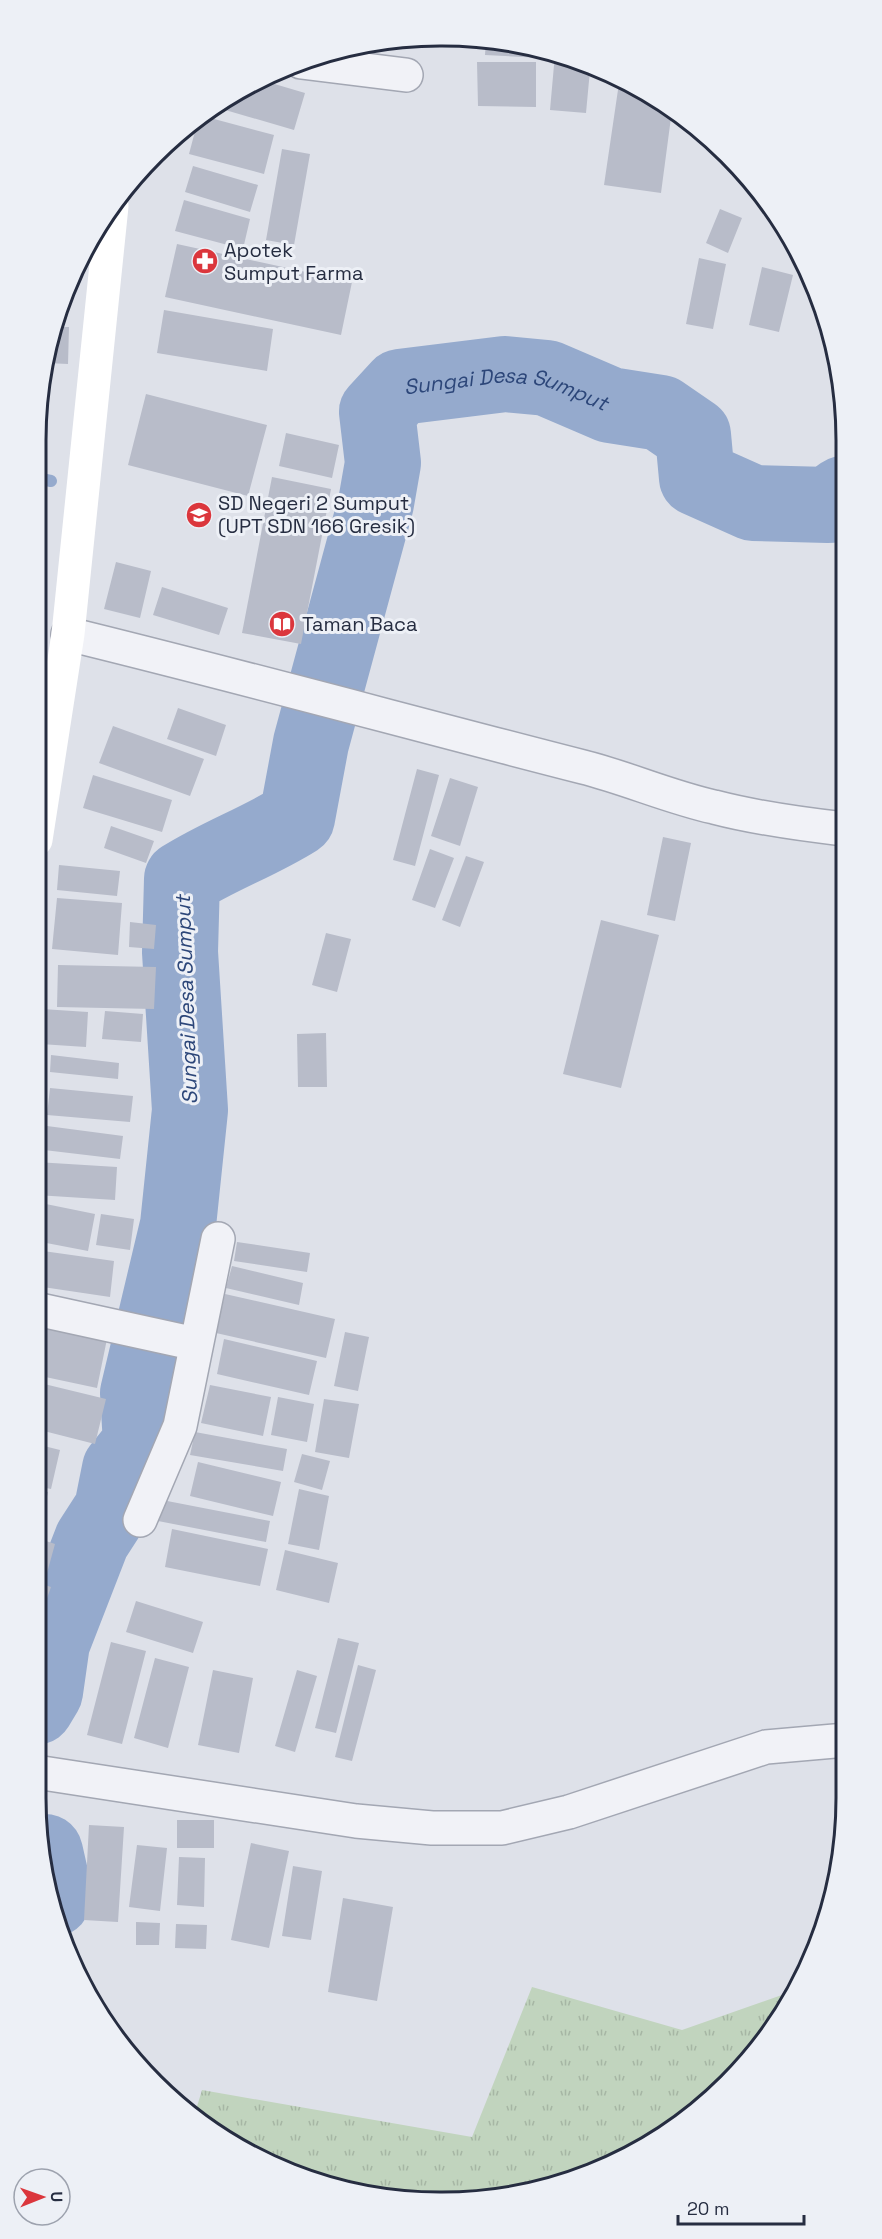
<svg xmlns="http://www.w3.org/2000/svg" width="882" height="2239" font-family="'Space Grotesk',sans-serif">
<defs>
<pattern id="grass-tufts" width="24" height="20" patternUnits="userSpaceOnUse" patternTransform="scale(1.5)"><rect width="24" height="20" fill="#c1d4be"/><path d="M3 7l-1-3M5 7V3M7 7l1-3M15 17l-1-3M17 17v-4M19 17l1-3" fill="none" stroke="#a6b6a4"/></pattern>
</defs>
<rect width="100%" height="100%" fill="#dee1e9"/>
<path fill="url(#grass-tufts)" d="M532,1987L682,2030L796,1990L763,2044L666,2135L596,2172L520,2195L388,2199L311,2182L239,2149L195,2113L202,2090L472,2137Z"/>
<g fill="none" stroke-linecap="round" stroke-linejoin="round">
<path stroke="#95aacd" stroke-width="12" d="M36,478L51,481"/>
<g stroke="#95aacd" stroke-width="76">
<path id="s1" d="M36,1707L45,1692L52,1643L92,1540L112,1509L120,1469L141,1443L138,1393L178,1225L190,1110L180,952L182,879C220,855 259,842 297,818L311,743L376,503L383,463L377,412L400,387L505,374L547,378L610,405L661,413L693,435L697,478L753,503L828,505L843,494"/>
<path d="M45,1852L52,1883L53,1899"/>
</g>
</g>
<path fill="#b8bcc9" d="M486,40L542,49V58L485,55Z
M555,54L590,70L586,113L550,110Z
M477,62H536V107L478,106Z
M261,80L305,93L294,130L215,107L239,90Z
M619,83L666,104L672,110L661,193L604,185Z
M203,116L274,135L264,174L189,154L198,120Z
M282,149L310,154L294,245L266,240Z
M193,166L258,185L250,212L185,192Z
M184,200L250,219L243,249L175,231Z
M720,209L742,218L728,253L706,243Z
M177,244L352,282L341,335L165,297Z
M699,258L726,264L713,329L686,324Z
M762,267L793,275L779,332L749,325Z
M164,310L273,329L267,371L157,353Z
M53,327H69L68,364L46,363Z
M146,394L267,425L248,496L128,465Z
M286,433L339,445L332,478L279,466Z
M272,477L331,489L301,644L242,633Z
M116,562L151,571L140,618L104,609Z
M162,587L228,608L219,635L153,615Z
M178,708L226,725L216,756L167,739Z
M113,726L204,759L190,796L99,763Z
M417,769L439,775L415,866L393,860Z
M93,775L172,800L162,832L83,808Z
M450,778L478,787L460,846L431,836Z
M111,826L154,841L146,863L104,848Z
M663,837L691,843L675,921L647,915Z
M430,849L454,858L435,908L412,900Z
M466,856L484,862L460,927L442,920Z
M59,865L120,871L117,896L57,890Z
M57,898L122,903L118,955L52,949Z
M601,920L659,935L621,1088L563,1074Z
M130,922L156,925L154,949L129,947Z
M326,933L351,939L337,992L312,985Z
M58,965L156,967L154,1009L57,1007Z
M42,1009L88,1012L86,1047L40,1044Z
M105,1011L143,1014L141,1042L102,1039Z
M326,1033L327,1087H298L297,1034Z
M51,1055L119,1063L118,1079L50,1072Z
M50,1088L133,1096L130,1122L47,1115Z
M47,1126L123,1136L120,1159L44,1150Z
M36,1162L117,1167L115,1200L36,1195Z
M36,1202L95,1214L88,1251L36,1241Z
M101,1214L134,1219L130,1250L96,1245Z
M237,1242L310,1253L307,1272L234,1261Z
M36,1250L114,1261L110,1297L36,1286Z
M232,1266L303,1283L299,1305L226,1288Z
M225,1294L335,1319L326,1358L216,1333Z
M36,1320L108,1334L97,1388L36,1375Z
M345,1332L369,1337L358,1391L334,1386Z
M224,1339L317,1361L309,1395L217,1374Z
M36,1382L106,1399L95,1444L36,1429Z
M210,1385L271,1397L263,1436L201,1423Z
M278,1397L314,1404L307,1442L271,1435Z
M324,1399L359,1404L349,1458L315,1452Z
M195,1432L287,1449L283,1471L190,1455Z
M36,1444L60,1450L51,1489L36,1486Z
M302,1454L330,1461L322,1490L294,1482Z
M198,1462L281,1482L273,1516L190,1496Z
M36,1489L48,1492L41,1523L36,1522Z
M299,1489L329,1496L319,1550L288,1544Z
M162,1500L270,1521L266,1542L158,1521Z
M172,1529L268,1549L260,1586L165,1567Z
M43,1540L55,1544L47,1573L36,1570Z
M285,1550L338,1563L329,1603L276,1590Z
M36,1582L51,1587L40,1618L36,1617Z
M136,1601L203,1622L193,1653L126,1632Z
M338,1638L359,1643L336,1733L315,1728Z
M111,1642L146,1651L122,1744L87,1735Z
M155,1658L189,1667L168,1748L134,1738Z
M358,1665L376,1670L352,1761L335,1757Z
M213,1670L253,1678L239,1753L198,1745Z
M297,1670L317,1676L295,1752L275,1746Z
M177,1820H214V1848H177Z
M89,1825L124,1827L118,1922L84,1920Z
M251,1843L289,1851L269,1948L231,1940Z
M137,1845L167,1848L160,1911L129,1907Z
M179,1857L205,1858L204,1907L177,1905Z
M293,1866L322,1871L311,1940L282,1936Z
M343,1898L393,1907L377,2001L328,1992Z
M136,1922L160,1923L159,1945H136Z
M176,1924L207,1925L206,1949L175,1948Z"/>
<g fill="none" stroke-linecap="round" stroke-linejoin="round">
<defs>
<path id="street" d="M301,62L406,75
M68,634C240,676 411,723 583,767C627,778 669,797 714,807C756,818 800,824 844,829
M36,1309L196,1344
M140,1520L180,1426L218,1239
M36,1772L356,1821L432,1828H502L569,1812L766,1747L846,1740"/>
</defs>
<use href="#street" stroke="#a3a7b3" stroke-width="36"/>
<use href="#street" stroke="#f1f2f7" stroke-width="33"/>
<path stroke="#fff" stroke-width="33" d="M36,840L68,634L112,206"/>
</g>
<defs>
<symbol id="pharmacy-disc" viewBox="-11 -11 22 22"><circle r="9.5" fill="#db363c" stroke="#edf0f6"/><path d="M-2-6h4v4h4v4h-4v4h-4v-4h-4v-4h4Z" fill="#fff"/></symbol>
<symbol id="school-disc" viewBox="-11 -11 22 22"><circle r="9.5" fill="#db363c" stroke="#edf0f6"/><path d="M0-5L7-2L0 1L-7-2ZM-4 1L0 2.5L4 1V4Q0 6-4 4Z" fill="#fff"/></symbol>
<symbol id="library-disc" viewBox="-11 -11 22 22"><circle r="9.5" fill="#db363c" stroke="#edf0f6"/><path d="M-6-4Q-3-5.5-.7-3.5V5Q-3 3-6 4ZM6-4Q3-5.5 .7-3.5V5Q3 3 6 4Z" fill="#fff"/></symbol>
</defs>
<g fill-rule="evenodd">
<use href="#pharmacy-disc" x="190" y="246" width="30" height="30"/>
<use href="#school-disc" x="184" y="500" width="30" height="30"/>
<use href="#library-disc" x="267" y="609" width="30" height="30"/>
</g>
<g text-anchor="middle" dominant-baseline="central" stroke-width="6" stroke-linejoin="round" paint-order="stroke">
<g font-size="20" fill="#262d41" stroke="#edf0f6" text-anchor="start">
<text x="224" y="250">Apotek<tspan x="224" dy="23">Sumput Farma</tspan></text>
<text x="218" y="503">SD Negeri 2 Sumput<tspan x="218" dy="23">(UPT SDN 166 Gresik)</tspan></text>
<text x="302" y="624">Taman Baca</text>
</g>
<g font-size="21" font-style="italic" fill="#2c4679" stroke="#edf0f6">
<text stroke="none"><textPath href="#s1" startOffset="1548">Sungai Desa Sumput</textPath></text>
<text transform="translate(186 1000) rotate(-92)">Sungai Desa Sumput</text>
</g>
</g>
<path d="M0 0H882V2239H0ZM440 46H442A394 394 0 0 1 836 440V1798A394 394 0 0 1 442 2192H440A394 394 0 0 1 46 1798V440A394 394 0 0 1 440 46Z" fill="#edf0f6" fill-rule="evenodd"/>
<path fill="none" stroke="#262d41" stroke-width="3" d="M440 46H442A394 394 0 0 1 836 440V1798A394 394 0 0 1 442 2192H440A394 394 0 0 1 46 1798V440A394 394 0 0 1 440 46Z"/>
<g transform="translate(42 2197) rotate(89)"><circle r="28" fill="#edf0f6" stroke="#9da2ae" stroke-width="1.5"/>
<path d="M0-4.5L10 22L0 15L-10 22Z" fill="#db363c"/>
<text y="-9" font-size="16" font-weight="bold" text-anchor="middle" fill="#262d41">U</text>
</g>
<path d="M678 2215v9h126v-9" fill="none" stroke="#262d41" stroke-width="3"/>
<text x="687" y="2215" font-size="18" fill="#262d41" stroke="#edf0f6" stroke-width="4.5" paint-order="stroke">20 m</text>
</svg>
